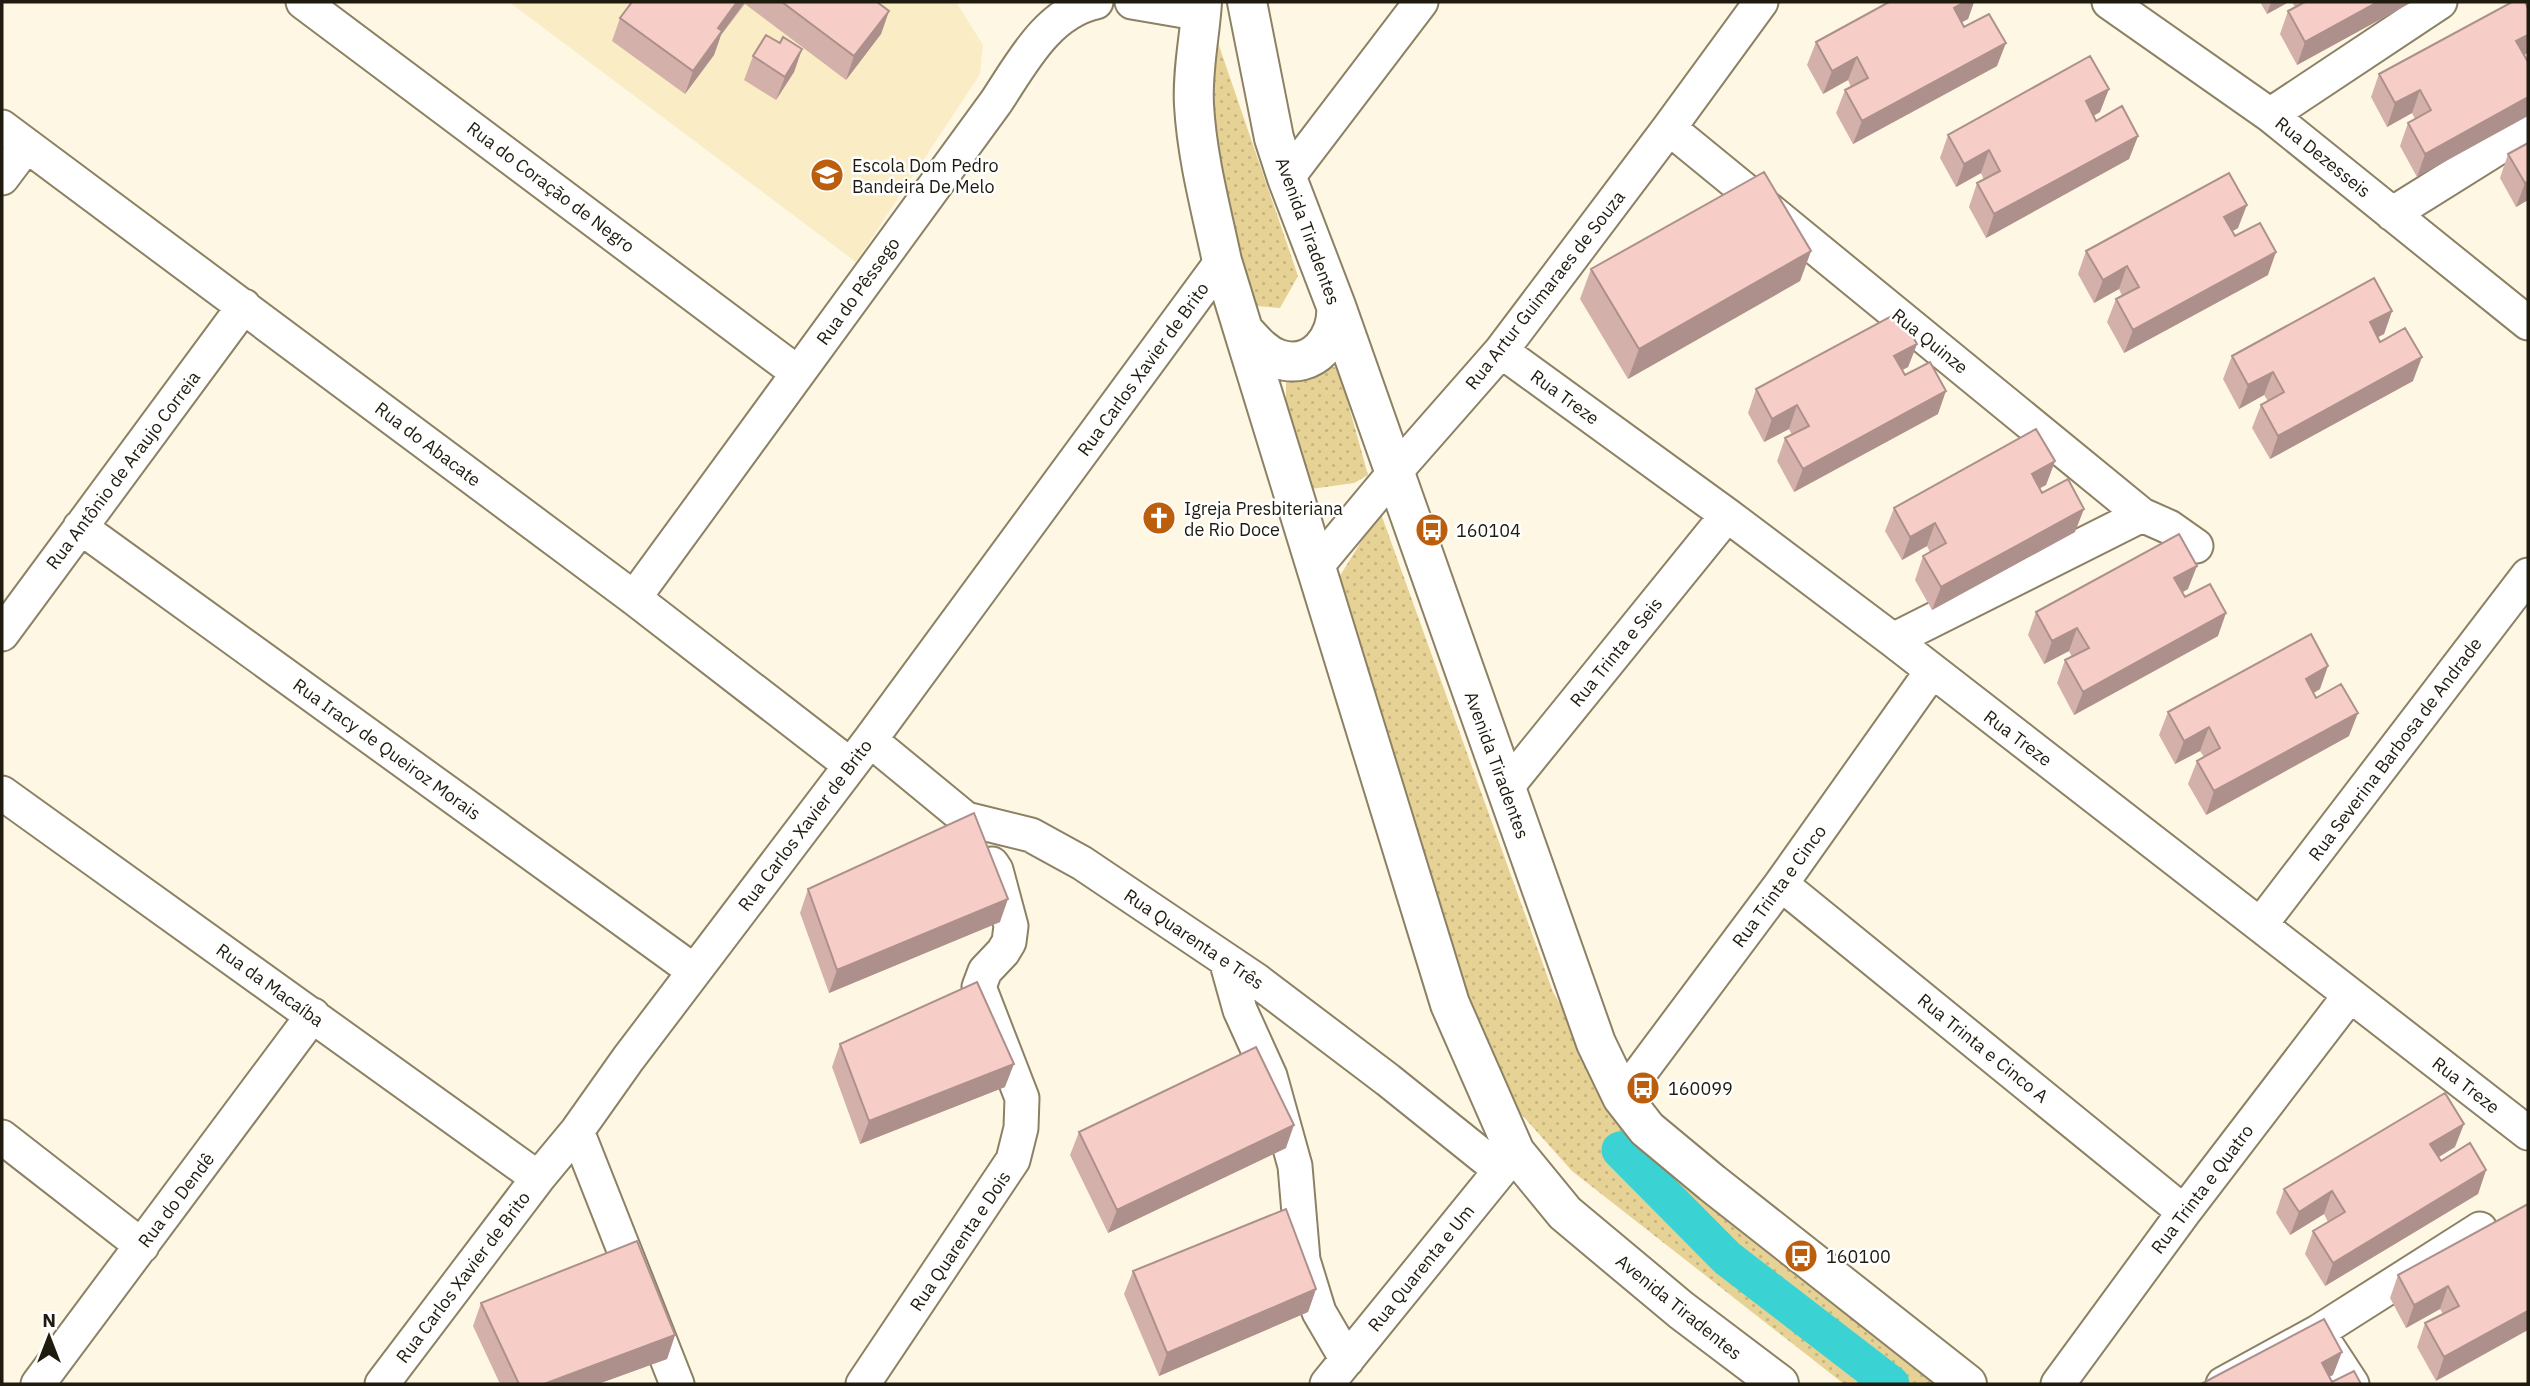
<svg xmlns="http://www.w3.org/2000/svg" width="2530" height="1386" font-family="'IBM Plex Sans',sans-serif">
<defs>
<pattern id="green-dots" width="8" height="8" patternUnits="userSpaceOnUse" patternTransform="scale(1.75)"><rect width="8" height="8" fill="#e7d296"/><path d="M2 2h.1M6 6h.1" fill="none" stroke="#c6b480" stroke-width="1.8" stroke-linecap="round"/></pattern>
</defs>
<rect width="100%" height="100%" fill="#fef7e3"/>
<path fill="#faecc4" d="M509,2H956L983,45L980,74L856,262Z"/>
<path fill="url(#green-dots)" d="M1214,31L1298,276L1280,308L1256,306L1198,128Z
M1338,367L1368,475L1354,483L1304,490L1286,413V369Z
M1380,511L1553,992L1627,1119L1970,1384H1844L1572,1171L1482,1070L1330,592Z"/>
<g fill="none" stroke-linecap="round" stroke-linejoin="round">
<path stroke="#3bd2d3" stroke-width="37" d="M1620,1150L1727,1258L1891,1384"/>
<defs>
<path id="street" d="M303,2L798,373
M1132,2L1202,14
M2109,2L2270,115L2528,323
M2270,115L2440,2
M2,127L634,598L850,765
M1669,128L2142,515L2169,527L2196,546
M2,178L26,146
M1287,178L1421,2
M2392,214L2528,129
M1501,351L1727,515L1893,640L2528,1133
M80,527L694,971
M1315,568L1394,473L1501,351L1669,128L1761,2
M634,598L996,102C1022,63 1047,13 1096,2
M2,634L244,306
M1893,640L2142,515
M870,740L966,819L1031,835L1082,863L1256,980L1388,1080L1500,1170
M1505,789L1727,515
M2,793L538,1178
M1781,884L2184,1212
M2261,924L2528,575
M1226,960L1240,1010L1270,1076L1295,1166L1303,1260L1319,1312L1347,1360
M1622,1097L1781,884L1932,671
M577,1131L677,1384
M2,1137L142,1246
M2318,1332L2352,1384
M38,1384L313,1015
M382,1384L538,1178L577,1131L628,1059L870,740L1222,261
M863,1384L1013,1160L1021,1128L1022,1098L979,987L985,971L1003,952L1009,942L1011,926L996,870L992,864
M1327,1384L1513,1155
M2058,1384L2184,1212L2350,995
M2223,1384L2318,1332L2480,1229"/>
<path id="secondary" d="M1202,2C1200,36 1192,70 1194,105C1197,158 1211,209 1222,261L1450,1004L1515,1152L1565,1213L1681,1310L1779,1384
M1247,2L1274,138L1287,178L1336,306L1596,1043L1622,1097L1647,1129L1712,1183L1967,1384
M1244,331C1254,342 1264,354 1278,359C1313,371 1339,338 1336,306"/>
</defs>
<use href="#street" stroke="#8c8164" stroke-width="37"/>
<use href="#secondary" stroke="#8c8164" stroke-width="42"/>
<use href="#street" stroke="#fff" stroke-width="33"/>
<use href="#secondary" stroke="#fff" stroke-width="38"/>
</g>
<path fill="#d4b0ab" d="M632,2H877L889,11L881,34L846,80L745,4L721,35L714,55L685,94L612,41L620,18Z
M1889,2H1974L1968,19L1962,22L1964,27L1997,66L1853,144L1836,113L1845,90L1851,87L1848,80L1823,94L1807,65L1816,42Z
M2260,2H2289L2267,14Z
M2292,2H2412L2297,65L2280,34L2288,11L2295,7Z
M780,43L802,49L794,72L776,100L744,80L753,56Z
M2525,55L2417,177L2400,146L2408,123L2415,119L2412,113L2387,127L2371,97L2379,74Z
M2100,112L2094,116L2096,121L2138,136L2129,159L1986,238L1969,207L1977,183L1984,180L1981,173L1956,187L1940,158L1948,135Z
M2528,143V200L2516,207L2500,178L2508,154Z
M2238,228L2232,231L2235,236L2268,275L2124,353L2107,322L2116,299L2122,296L2119,289L2094,303L2078,274L2086,251Z
M1811,251L1800,281L1628,379L1580,299L1591,269Z
M2392,311L2384,334L2378,337L2380,342L2413,381L2270,459L2252,428L2261,405L2268,401L2264,395L2239,409L2223,379L2232,356Z
M1917,344L1908,367L1902,370L1905,375L1938,414L1794,492L1777,461L1785,438L1792,435L1789,429L1764,442L1748,413L1756,389Z
M2055,461L2046,485L2040,488L2042,493L2075,532L1932,610L1915,580L1923,556L1930,552L1927,546L1902,560L1885,531L1894,508Z
M2188,589L2182,592L2185,597L2218,636L2074,715L2057,683L2065,660L2072,657L2069,651L2044,664L2028,635L2036,612Z
M2320,689L2314,693L2316,698L2349,736L2206,815L2188,784L2197,761L2204,757L2200,751L2175,764L2159,735L2168,712Z
M808,889L1000,922L829,993L800,913Z
M840,1044L1005,1087L860,1144L832,1067Z
M1079,1132L1286,1148L1108,1233L1070,1155Z
M2455,1147L2439,1157L2441,1161L2486,1170L2478,1194L2325,1286L2305,1254L2313,1231L2328,1222L2324,1214L2290,1235L2276,1213L2284,1189Z
M2528,1204L2436,1381L2417,1347L2425,1323L2443,1314L2440,1309L2406,1328L2390,1298L2398,1275Z
M1133,1271L1316,1289L1308,1312L1159,1376L1124,1294Z
M481,1303L675,1335L667,1359L598,1384H500L473,1326Z"/>
<path fill="#ad908b" d="M737,2H745L721,35L714,55L685,94L693,71L718,28Z
M1965,2H1974L1968,19L1945,31L1954,8Z
M2271,2H2289L2267,14Z
M2378,2H2412L2297,65L2305,42Z
M889,11L881,34L846,80L854,56Z
M2528,35V53L2508,64L2516,41Z
M2006,43L1997,66L1853,144L1862,121Z
M802,49L794,72L776,100L785,77Z
M1857,57L1848,80L1823,94L1832,71Z
M2109,89L2100,112L2077,124L2086,101Z
M2420,90L2412,113L2387,127L2395,103Z
M2528,97V116L2417,177L2425,154Z
M2138,136L2129,159L1986,238L1994,214Z
M1989,150L1981,173L1956,187L1964,164Z
M2528,182V200L2516,207L2525,183Z
M2247,205L2238,228L2216,241L2224,217Z
M1811,251L1800,281L1628,379L1639,349Z
M2276,252L2268,275L2124,353L2133,330Z
M2127,266L2119,289L2094,303L2103,280Z
M2392,311L2384,334L2361,346L2370,322Z
M1917,344L1908,367L1886,379L1894,356Z
M2422,357L2413,381L2270,459L2278,436Z
M2273,372L2264,395L2239,409L2248,385Z
M1946,391L1938,414L1794,492L1803,469Z
M1797,405L1789,429L1764,442L1772,419Z
M2055,461L2046,485L2023,497L2032,474Z
M2084,509L2075,532L1932,610L1941,587Z
M1935,523L1927,546L1902,560L1910,537Z
M2197,566L2188,589L2166,602L2174,578Z
M2226,613L2218,636L2074,715L2083,692Z
M2077,628L2069,651L2044,664L2052,641Z
M2328,666L2320,689L2297,702L2306,679Z
M2358,713L2349,736L2206,815L2214,791Z
M2209,727L2200,751L2175,764L2184,741Z
M1008,899L1000,922L829,993L837,970Z
M1014,1064L1005,1087L860,1144L869,1121Z
M2464,1124L2455,1147L2422,1167L2430,1144Z
M1294,1125L1286,1148L1108,1233L1117,1210Z
M2486,1170L2478,1194L2325,1286L2333,1263Z
M2332,1191L2324,1214L2290,1235L2299,1212Z
M2448,1286L2440,1309L2406,1328L2414,1305Z
M1316,1289L1308,1312L1159,1376L1167,1353Z
M2528,1311V1330L2436,1381L2444,1357Z
M675,1335L667,1359L598,1384H544Z
M2342,1352L2333,1375L2316,1384L2322,1363Z"/>
<path fill="#f7cdc7" stroke="#ad908b" stroke-width="2" d="M632,2H737L718,28L722,31L693,71L620,18Z
M782,2H877L889,11L854,56Z
M1889,2H1965L1954,8L1964,27L1989,14L2006,43L1862,121L1845,90L1868,78L1857,57L1832,71L1816,42Z
M2305,2H2378L2305,42L2288,11Z
M2512,2H2525L2528,8V35L2516,41L2527,60L2528,59V97L2425,154L2408,123L2431,110L2420,90L2395,103L2379,74Z
M766,35L780,43L783,37L802,49L785,77L753,56Z
M2090,56L2109,89L2086,101L2096,121L2122,106L2138,136L1994,214L1977,183L2000,171L1989,150L1964,164L1948,135Z
M2528,143V182L2525,183L2508,154Z
M1764,172L1811,251L1639,349L1591,269Z
M2229,173L2247,205L2224,217L2235,236L2260,223L2276,252L2133,330L2116,299L2139,287L2127,266L2103,280L2086,251Z
M2374,278L2392,311L2370,322L2380,342L2405,328L2422,357L2278,436L2261,405L2284,392L2273,372L2248,385L2232,356Z
M1899,312L1917,344L1894,356L1905,375L1930,362L1946,391L1803,469L1785,438L1809,426L1797,405L1772,419L1756,389Z
M2036,429L2055,461L2032,474L2042,493L2068,479L2084,509L1941,587L1923,556L1946,543L1935,523L1910,537L1894,508Z
M2179,534L2197,566L2174,578L2185,597L2210,584L2226,613L2083,692L2065,660L2089,648L2077,628L2052,641L2036,612Z
M2311,634L2328,666L2306,679L2316,698L2341,684L2358,713L2214,791L2197,761L2220,748L2209,727L2184,741L2168,712Z
M974,813L1008,899L837,970L808,889Z
M977,982L1014,1064L869,1121L840,1044Z
M1256,1047L1294,1125L1117,1210L1079,1132Z
M2445,1093L2464,1124L2430,1144L2441,1161L2470,1143L2486,1170L2333,1263L2313,1231L2345,1212L2332,1191L2299,1212L2284,1189Z
M2528,1204V1311L2444,1357L2425,1323L2459,1306L2448,1286L2414,1305L2398,1275Z
M1286,1209L1316,1289L1167,1353L1133,1271Z
M637,1241L675,1335L544,1384H519L481,1303Z
M2324,1319L2342,1352L2322,1363L2332,1382L2354,1371L2361,1384H2201Z"/>
<defs>
<symbol id="school-disc" viewBox="-11 -11 22 22"><circle r="9.5" fill="#bb5e0d" stroke="#fff"/><path d="M0-5L7-2L0 1L-7-2ZM-4 1L0 2.5L4 1V4Q0 6-4 4Z" fill="#fff"/></symbol>
<symbol id="church-disc" viewBox="-11 -11 22 22"><circle r="9.5" fill="#bb5e0d" stroke="#fff"/><path d="M-1.2-6h2.4v3.5h3.3v2.4h-3.3V6h-2.4V-.1h-3.3v-2.4h3.3Z" fill="#fff"/></symbol>
<symbol id="bus-disc" viewBox="-11 -11 22 22"><circle r="9.5" fill="#bb5e0d" stroke="#fff"/><path d="M-5-6H5V4H4V6H2V4H-2V6H-4V4H-5ZM-3.5-4V0h7V-4ZM-3.5 1.2v1.5H-2V1.2ZM2 1.2v1.5H3.5V1.2Z" fill="#fff"/></symbol>
</defs>
<g fill-rule="evenodd">
<use href="#school-disc" x="808" y="156" width="38" height="38"/>
<use href="#church-disc" x="1140" y="499" width="38" height="38"/>
<use href="#bus-disc" x="1413" y="511" width="38" height="38"/>
<use href="#bus-disc" x="1624" y="1069" width="38" height="38"/>
<use href="#bus-disc" x="1782" y="1237" width="38" height="38"/>
</g>
<g text-anchor="middle" dominant-baseline="central" stroke-width="5" stroke-linejoin="round" paint-order="stroke">
<g font-size="18" fill="#1f1b0f" stroke="#fff">
<text transform="translate(2323 157) rotate(39)">Rua Dezesseis</text>
<text transform="translate(551 187) rotate(37)">Rua do Coração de Negro</text>
<text transform="translate(1308 231) rotate(70)">Avenida Tiradentes</text>
<text transform="translate(1545 290) rotate(-52)">Rua Artur Guimaraes de Souza</text>
<text transform="translate(858 291) rotate(-54)">Rua do Pêssego</text>
<text transform="translate(1930 341) rotate(39)">Rua Quinze</text>
<text transform="translate(1143 369) rotate(-54)">Rua Carlos Xavier de Brito</text>
<text transform="translate(1565 397) rotate(36)">Rua Treze</text>
<text transform="translate(428 444) rotate(37)">Rua do Abacate</text>
<text transform="translate(123 470) rotate(-53)">Rua Antônio de Araujo Correia</text>
<text transform="translate(1616 652) rotate(-51)">Rua Trinta e Seis</text>
<text transform="translate(2018 738) rotate(37)">Rua Treze</text>
<text transform="translate(387 749) rotate(36)">Rua Iracy de Queiroz Morais</text>
<text transform="translate(2395 749) rotate(-53)">Rua Severina Barbosa de Andrade</text>
<text transform="translate(1497 765) rotate(70)">Avenida Tiradentes</text>
<text transform="translate(805 825) rotate(-53)">Rua Carlos Xavier de Brito</text>
<text transform="translate(1779 886) rotate(-54)">Rua Trinta e Cinco</text>
<text transform="translate(1194 939) rotate(34)">Rua Quarenta e Três</text>
<text transform="translate(270 985) rotate(36)">Rua da Macaíba</text>
<text transform="translate(1983 1048) rotate(39)">Rua Trinta e Cinco A</text>
<text transform="translate(2466 1085) rotate(38)">Rua Treze</text>
<text transform="translate(2202 1189) rotate(-53)">Rua Trinta e Quatro</text>
<text transform="translate(176 1200) rotate(-53)">Rua do Dendê</text>
<text transform="translate(960 1241) rotate(-56)">Rua Quarenta e Dois</text>
<text transform="translate(1421 1268) rotate(-51)">Rua Quarenta e Um</text>
<text transform="translate(463 1277) rotate(-53)">Rua Carlos Xavier de Brito</text>
<text transform="translate(1679 1307) rotate(39)">Avenida Tiradentes</text>
</g>
<g font-size="18" fill="#1f1b0f" stroke="#fff" text-anchor="start">
<text x="852" y="165">Escola Dom Pedro<tspan x="852" dy="21">Bandeira De Melo</tspan></text>
<text x="1184" y="508">Igreja Presbiteriana<tspan x="1184" dy="21">de Rio Doce</tspan></text>
<text x="1456" y="530">160104</text>
<text x="1668" y="1088">160099</text>
<text x="1826" y="1256">160100</text>
</g>
</g>
<rect width="2530" height="1386" fill="none" stroke="#1f1b0f" stroke-width="7"/>
<g transform="translate(49 1337)" stroke="#ffffff" stroke-width="5" paint-order="stroke">
<path d="M0-5L12 26L0 18L-12 26Z" fill="#1f1b0f"/>
<text y="-10" font-size="19" font-weight="bold" text-anchor="middle" fill="#1f1b0f">N</text>
</g>
</svg>
